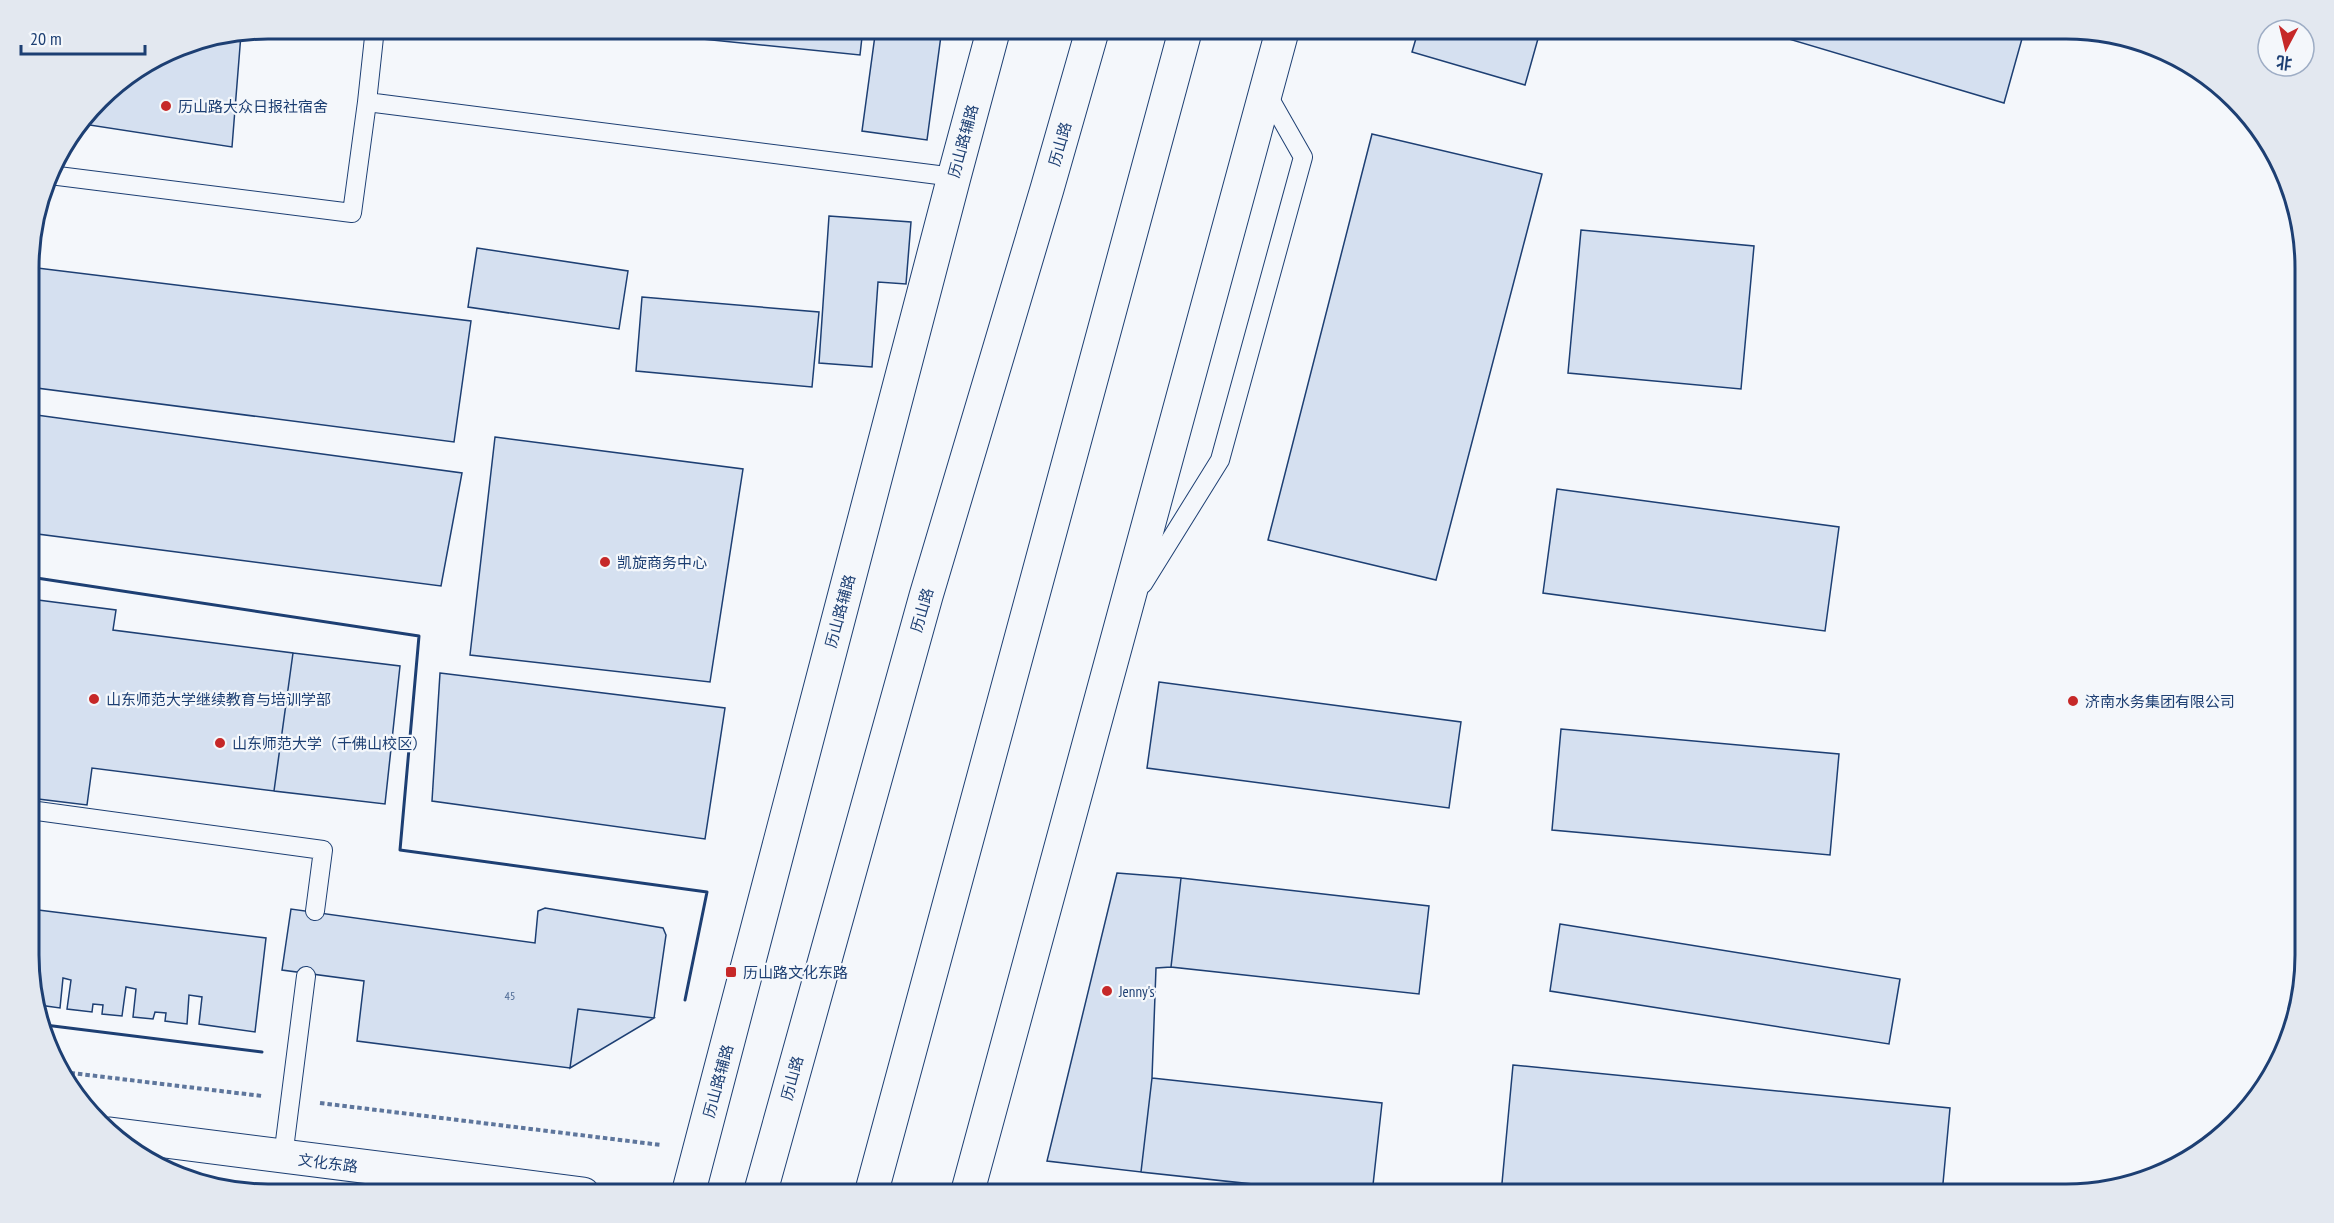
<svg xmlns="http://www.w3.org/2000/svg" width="2334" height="1223" font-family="'PT Sans Narrow','Noto Sans SC',sans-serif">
<rect width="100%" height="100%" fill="#f4f7fb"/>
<path fill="#d5e0f0" stroke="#1d3f73" stroke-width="1.5" d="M593,28H863L860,55Z
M876,28H942L927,140L862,131Z
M1419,28H1541L1525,85L1412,52Z
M1752,28H2025L2004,103Z
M241,34L232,147L83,124L110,88L177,47Z
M1372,134L1542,174L1436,580L1268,540Z
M829,216L911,222L906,284L878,282L872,367L819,363Z
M1581,230L1754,246L1741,389L1568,373Z
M477,248L628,271L619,329L468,307Z
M29,267L471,321L454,442L29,387Z
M642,297L819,312L812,387L636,371Z
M29,414L462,473L441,586L30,533Z
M495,437L743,469L710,682L470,655Z
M1557,489L1839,527L1825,631L1543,593Z
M30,599L116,610L113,630L293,653L274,791L92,768L87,805L30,798Z
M293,653L400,666L385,804L274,791Z
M440,673L725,708L705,839L432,801Z
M1159,682L1461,722L1449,808L1147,768Z
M1561,729L1839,754L1830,855L1552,830Z
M1117,873L1181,878L1171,967L1156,968L1152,1078L1141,1172L1047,1161Z
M1181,878L1429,906L1419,994L1171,967Z
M545,908L663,928L666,935L654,1018L578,1009L570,1068L357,1041L364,981L282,970L291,909L535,943L538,911Z
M30,909L266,938L255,1032L199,1024L202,997L189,995L187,1024L165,1021L166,1013L155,1012L153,1019L133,1017L136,989L126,987L122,1016L102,1014L103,1005L93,1004L92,1012L67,1009L71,980L63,978L60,1008L39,1005L40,998L35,997L31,987Z
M1560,924L1900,979L1889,1044L1550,991Z
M578,1009L654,1018L570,1068Z
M1513,1065L1950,1108L1942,1194H1501Z
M1152,1078L1382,1103L1372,1194H1345L1141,1172Z"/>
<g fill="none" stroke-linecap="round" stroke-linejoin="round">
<defs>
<path id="lane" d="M367,102L954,177
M50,175L352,213L367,102L375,28
M1143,584L1220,460L1303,157L1266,92
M30,810L323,850L315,911
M283,1157L306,976"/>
<path id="secondary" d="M110,1134L583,1194
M688,1194L954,177L994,28
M967,1194L1283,28"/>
<path id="primary" d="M760,1194L926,596L1047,189L1093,28
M871,1194L1186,28"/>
</defs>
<use href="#lane" stroke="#1d3f73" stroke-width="20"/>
<use href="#secondary" stroke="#1d3f73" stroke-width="35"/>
<use href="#primary" stroke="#1d3f73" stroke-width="35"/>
<path stroke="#5e769c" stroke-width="4" stroke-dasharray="4.5 3" stroke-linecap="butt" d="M63,1072L262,1096
M320,1103L661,1145"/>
<use href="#lane" stroke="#f4f7fb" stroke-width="18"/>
<use href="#secondary" stroke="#f4f7fb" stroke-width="33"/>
<use href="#primary" stroke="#f4f7fb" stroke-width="33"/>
<path stroke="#1d3f73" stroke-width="3" d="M30,577L419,636L400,850L707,892L685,1000
M45,1025L262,1052"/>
</g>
<g fill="#c62828" stroke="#f4f7fb" stroke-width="2">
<circle cx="166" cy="106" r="6"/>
<circle cx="605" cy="562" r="6"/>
<circle cx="94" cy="699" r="6"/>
<circle cx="2073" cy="701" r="6"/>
<circle cx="220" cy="743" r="6"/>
<rect x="725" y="966" width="12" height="12" rx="3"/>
<circle cx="1107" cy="991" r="6"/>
</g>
<g text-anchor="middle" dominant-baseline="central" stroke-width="4.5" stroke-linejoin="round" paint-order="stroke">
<g font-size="12" fill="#4b6792">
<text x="510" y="995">45</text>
</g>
<g font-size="15" fill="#1d3f73" stroke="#f4f7fb" text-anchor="start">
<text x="178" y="106">历山路大众日报社宿舍</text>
<text x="617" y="562">凯旋商务中心</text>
<text x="106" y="699">山东师范大学继续教育与培训学部</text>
<text x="2085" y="701">济南水务集团有限公司</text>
<text x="232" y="743">山东师范大学（千佛山校区）</text>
<text x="743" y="972">历山路文化东路</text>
<text x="1119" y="991">Jenny's</text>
</g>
<g font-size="15" fill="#1d3f73" stroke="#f4f7fb">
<text transform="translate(963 141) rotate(-75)">历山路辅路</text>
<text transform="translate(1060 144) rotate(-74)">历山路</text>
<text transform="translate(922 610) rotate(-74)">历山路</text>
<text transform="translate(840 611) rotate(-75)">历山路辅路</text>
<text transform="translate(792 1078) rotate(-75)">历山路</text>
<text transform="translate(718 1081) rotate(-75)">历山路辅路</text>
<text transform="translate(328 1163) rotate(7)">文化东路</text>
</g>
</g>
<path d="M0 0H2334V1223H0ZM268 39H2066A229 229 0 0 1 2295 268V955A229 229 0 0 1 2066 1184H268A229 229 0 0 1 39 955V268A229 229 0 0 1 268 39Z" fill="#e3e8f0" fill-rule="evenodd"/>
<path fill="none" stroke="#1d3f73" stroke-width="3" d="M268 39H2066A229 229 0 0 1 2295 268V955A229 229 0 0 1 2066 1184H268A229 229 0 0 1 39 955V268A229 229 0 0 1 268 39Z"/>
<g transform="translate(2286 48) rotate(187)"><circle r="28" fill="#f4f7fb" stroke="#9eadc5" stroke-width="1.5"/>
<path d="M0-4.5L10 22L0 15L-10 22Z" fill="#c62828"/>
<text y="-9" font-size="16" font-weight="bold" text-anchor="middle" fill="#1d3f73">北</text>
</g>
<path d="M21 45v9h124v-9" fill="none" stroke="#1d3f73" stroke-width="3"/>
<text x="30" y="45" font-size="18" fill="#1d3f73" stroke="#f4f7fb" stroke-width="4.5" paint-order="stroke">20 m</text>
</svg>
